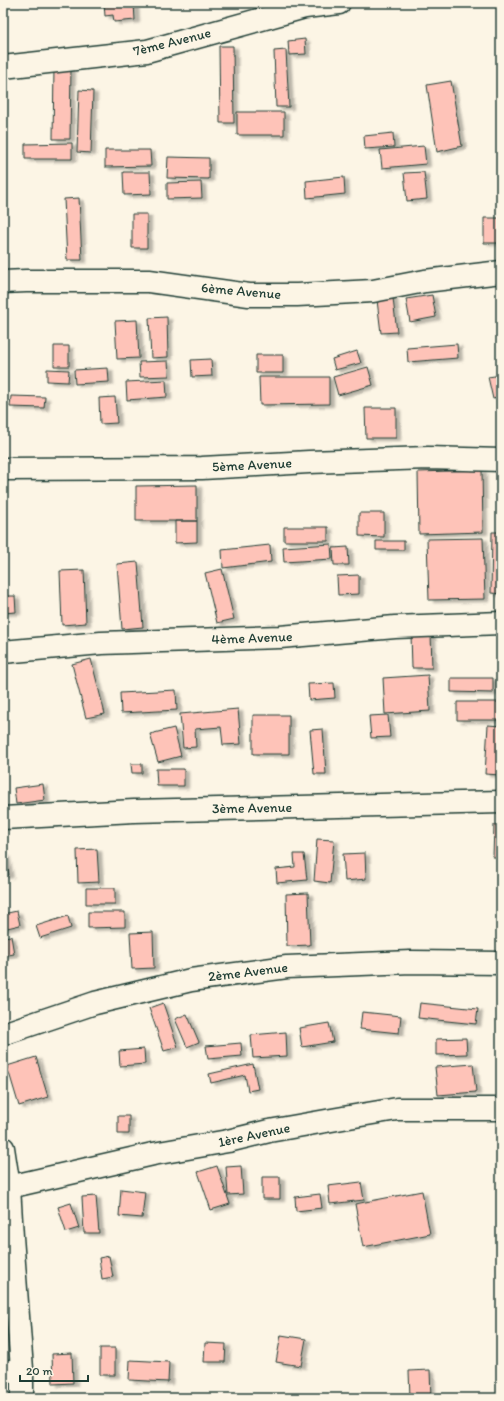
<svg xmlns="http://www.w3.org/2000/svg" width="504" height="1401" font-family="Itim,sans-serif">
<defs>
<filter id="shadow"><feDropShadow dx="4.5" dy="2.5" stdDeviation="1" flood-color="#0004"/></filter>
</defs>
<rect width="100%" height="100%" fill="#fcf5e5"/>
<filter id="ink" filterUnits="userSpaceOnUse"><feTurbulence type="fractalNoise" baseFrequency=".025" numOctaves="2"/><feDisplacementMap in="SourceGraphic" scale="8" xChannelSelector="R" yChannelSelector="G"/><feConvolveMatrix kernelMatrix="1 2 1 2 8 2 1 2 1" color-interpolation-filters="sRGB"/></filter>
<g filter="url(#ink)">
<path fill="#fec3b8" stroke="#1f3d34" filter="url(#shadow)" d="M104,3H134L135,20L114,22L113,15L105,16Z
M305,39L306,54L289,55L288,41Z
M219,46H233L234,123H220Z
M286,50L289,107H276L274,51Z
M54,68H71L70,139H53Z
M451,81L462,146L437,152L427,85Z
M79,90L93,91L91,153L77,152Z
M237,112H284V135H237Z
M393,133L394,147L365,149L364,136Z
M72,143V159H25V144Z
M424,146L426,164L382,168L380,150Z
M105,150H150L151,166L105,167Z
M168,157L209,158V179L167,178Z
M123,172H150L151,194L124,195Z
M424,172L427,199L407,201L404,173Z
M344,177L345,194L307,198L306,181Z
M201,182L202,198L167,199V183Z
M79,198L82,260H67L64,199Z
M132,214H147V248H132Z
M484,218H501V243H484Z
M392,290L397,332L381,333L376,292Z
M432,295L436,317L410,322L406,299Z
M167,317L168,357L151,358L149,318Z
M137,320L139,358L117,359L115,321Z
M457,344L458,358L408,362L407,348Z
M54,346H69V366H54Z
M357,351L361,363L335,370L332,359Z
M256,355H283V373H256Z
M211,359L212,376L192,377L191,360Z
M168,361L169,376L140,377L139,362Z
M368,367L373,385L338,395L333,377Z
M108,368L109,382L75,384L74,370Z
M47,369L69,370L68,382L47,381Z
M501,375V397L493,399L488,377Z
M259,377H329V404L260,405Z
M166,380L167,397L127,400L126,382Z
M11,396L45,397L44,408L10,407Z
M115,397L117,423L100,424L99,398Z
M365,408H396V438H366Z
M482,470L483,532L419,534L418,472Z
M197,485V521H136V486Z
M359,513H384V537L359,536Z
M175,521H197V542L175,543Z
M284,527H328V541H284Z
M492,532H501V594L491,593Z
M483,538L485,599L429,600L427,539Z
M376,541H404V550H376Z
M331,544L332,559L284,562L283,547Z
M270,545L271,562L223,568L222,550Z
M348,547L349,565H334L333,548Z
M138,562L143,627L122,629L117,564Z
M222,569L234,619L217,623L205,573Z
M84,570L86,623L62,625L60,571Z
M359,575V594L338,595L337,576Z
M3,596H15L16,612L3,613Z
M431,633L432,668H412L411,634Z
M91,659L105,714L86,718L72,664Z
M428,675L430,711L385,714L383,678Z
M451,678H493V693L451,692Z
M334,683L335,698L309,700L308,684Z
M176,690L177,710L121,713L120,693Z
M457,702H501V720H457Z
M238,709L241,744L223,745L221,727L195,729L196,747L183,748L180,714Z
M253,715H289V754H253Z
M388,715L390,737L371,738L369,716Z
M488,725L501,726V775L485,774Z
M174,728L181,756L158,762L150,734Z
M323,729L326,774H314L310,730Z
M131,764H142V773H132Z
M156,769H184V786H157Z
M43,784L45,800L16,804L14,788Z
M494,825H501V857H493Z
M317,839L334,840L330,883L314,881Z
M97,849L99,882L78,883L77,850Z
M365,853L366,879L345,881L343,854Z
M3,854H5L9,875L3,876Z
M294,854H304L307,880L277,883L276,869L295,867Z
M86,888H115V904H86Z
M308,893L310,945L287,946L286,894Z
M17,911L20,925L3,929V914Z
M88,912H125V927L88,928Z
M68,916L71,928L40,938L36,926Z
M153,932L154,968L132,969L130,933Z
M11,936L14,954L3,956V937Z
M163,1003L178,1047L164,1051L149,1008Z
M420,1003L478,1009L476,1024L418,1018Z
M362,1012L401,1016L399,1033L360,1029Z
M187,1014L199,1042L187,1047L175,1019Z
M329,1023L333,1042L302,1047L299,1028Z
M286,1032L287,1056L253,1058L251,1035Z
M466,1038L467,1054L436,1055V1039Z
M241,1043L242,1056L208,1059L206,1046Z
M144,1049L145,1064L120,1066L119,1051Z
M36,1057L48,1097L19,1106L7,1066Z
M253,1064L258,1089L248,1091L245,1075L211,1083L209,1074Z
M473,1064L476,1092L438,1095L435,1067Z
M118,1116H129V1134H118Z
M217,1166L230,1204L211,1210L198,1172Z
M241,1166L243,1194L228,1195L226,1167Z
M262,1177H280V1199H262Z
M361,1182L364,1200L330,1204L328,1186Z
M121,1189L145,1192L142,1218L119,1216Z
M422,1191L430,1234L363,1247L355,1204Z
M320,1194L322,1208L296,1211L295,1197Z
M96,1196L99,1233H84L82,1197Z
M71,1203L79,1228L66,1232L58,1207Z
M109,1256L113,1277L102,1279L99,1258Z
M281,1335L306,1339L301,1366L276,1362Z
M205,1343L226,1344L225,1362H204Z
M100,1348H115V1375H100Z
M72,1353L73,1383L53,1384L52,1354Z
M130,1360L169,1362L168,1382L129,1380Z
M430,1370L431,1398H410L409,1371Z"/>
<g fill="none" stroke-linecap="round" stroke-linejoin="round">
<defs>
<path id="minor" d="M3,67L147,51L305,7L339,3
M3,282L26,281H149L249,295H297L373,291L425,281L501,272
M3,469L202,468L309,462L428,458L501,460
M3,652L101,643L280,637L395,627L501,623
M3,818L134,811L501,802
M3,1034L95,1003L191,980L287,967L411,962L501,963
M3,1148L9,1187L12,1237L22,1369V1398
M9,1187L153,1154L228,1141L269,1131L343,1118L397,1109H501
M3,1372L22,1369"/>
</defs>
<use href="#minor" stroke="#1f3d34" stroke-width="25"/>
<use href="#minor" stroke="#fcf5e5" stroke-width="22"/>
</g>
</g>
<g text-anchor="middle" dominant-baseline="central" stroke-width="3" stroke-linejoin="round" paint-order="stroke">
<g font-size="14" fill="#1f3d34" stroke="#fcf5e5">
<text transform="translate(172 42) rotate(-14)">7ème Avenue</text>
<text transform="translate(241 291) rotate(5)">6ème Avenue</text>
<text transform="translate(252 465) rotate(-3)">5ème Avenue</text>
<text transform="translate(252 638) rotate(-2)">4ème Avenue</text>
<text transform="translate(252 808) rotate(-1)">3ème Avenue</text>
<text transform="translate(248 972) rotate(-7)">2ème Avenue</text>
<text transform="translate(254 1135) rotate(-12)">1ère Avenue</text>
</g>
</g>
<rect width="504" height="1401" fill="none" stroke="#fcf5e5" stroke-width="16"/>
<rect x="8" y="8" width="488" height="1385" fill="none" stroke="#1f3d34" stroke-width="1.5" filter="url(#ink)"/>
<path d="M20 1375v6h68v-6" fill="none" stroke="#1f3d34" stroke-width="2"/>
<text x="26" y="1375" font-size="12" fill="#1f3d34" stroke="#fcf5e5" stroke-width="3" paint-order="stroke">20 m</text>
</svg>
